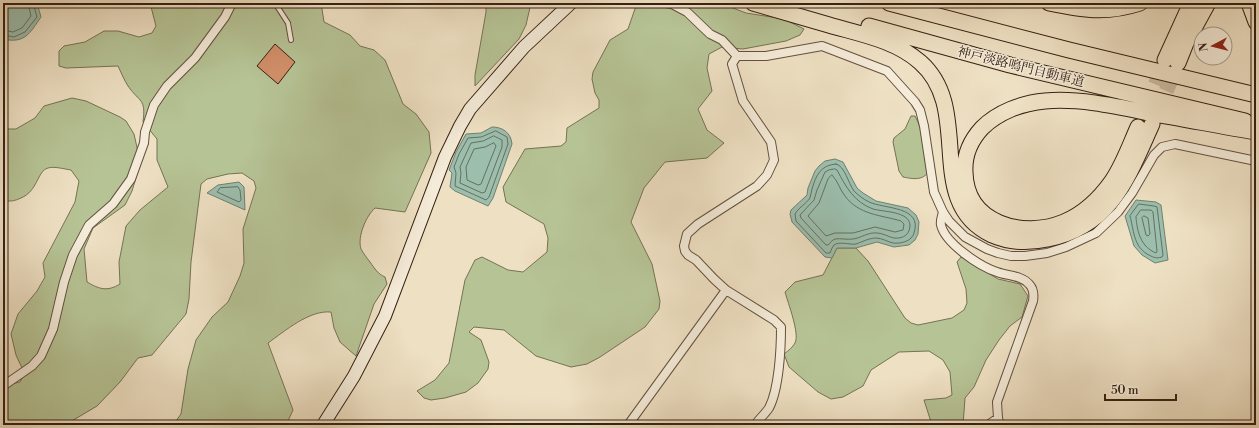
<svg xmlns="http://www.w3.org/2000/svg" width="1259" height="428" font-family="'Libre Bodoni','Noto Serif JP',serif">
<rect width="100%" height="100%" fill="#eee0c3"/>
<filter id="stains"><feTurbulence type="fractalNoise" baseFrequency=".005" numOctaves="4"/><feColorMatrix values="0 0 0 0 .2 0 0 0 0 .09 0 0 0 0 .02 0 0 0 .5 -.17"/></filter>
<radialGradient id="worn" r=".72"><stop offset=".6" stop-color="#630" stop-opacity="0"/><stop offset="1" stop-color="#630" stop-opacity=".3"/></radialGradient>
<path fill="#b6c395" stroke="#767254" d="M150,3H321L324,22L350,35L360,46L374,50L385,60L403,104L416,114L429,132L431,153L405,212L375,208C366,216 357,237 361,249C363,253 367,258 370,262C375,269 378,274 385,277L387,284L374,304L356,356L340,342L334,328L331,312C309,310 285,331 268,343L293,410L287,423L285,425H173L181,414L188,369L196,340L212,317L228,302L240,276L244,263L243,229L256,188L254,181L242,173L228,174L207,179L201,184L191,262L189,299L186,314L152,355L138,358L120,382L97,406L65,425H3V386L20,382L23,376L22,368L16,355L11,334L18,314L37,291L45,277L43,263L75,202L79,181L71,170C64,169 54,166 48,168C37,171 38,191 21,198C14,201 11,202 3,200V127L9,129H16L35,118L44,106L72,98L86,101L120,117L126,121L134,134L140,161L139,168L132,191L125,205L93,228L84,249L87,282C99,289 107,292 120,284L119,262L126,226L140,210L168,187L157,160V139L143,122C146,98 140,103 128,86C124,80 121,72 118,66L66,68L59,66V51L64,46L85,42L104,31H118L139,37L152,33L156,26Z
M486,3H531L526,25L519,39L475,86V75L486,12Z
M637,3H702L725,5L746,13L784,19L804,29L800,35L786,41L743,49L722,47L709,54L707,68L712,91L698,109L707,130L724,143L707,158L665,162L644,188L631,222L652,264L660,301L659,309L645,327L600,357L587,364L571,367L536,356L504,330L474,327L469,332L481,340L489,362L488,369L478,383L466,392L445,398L431,400L424,398L417,391L435,380L449,363L465,280L475,260L482,257L508,270L523,272L547,252L548,238L544,224L506,202L503,187L525,149L561,146L566,142L567,128L599,108V100L595,93L592,79L593,72L610,40L628,29Z
M911,116H915C924,132 926,154 929,171C923,181 913,179 903,177L899,171L893,142L894,138L905,129Z
M837,248H856L868,261L905,318L911,323L918,325L952,318L964,310L967,303L966,289L957,262L961,257L998,279L1020,284L1028,296L1022,317L1010,326L999,340L986,360L974,387L965,398L963,425H932L924,400L946,398L952,395L950,372L943,360L929,351L899,352L871,370L863,386L843,397L831,399L818,392L789,367L784,354C788,351 793,347 795,343C800,334 788,303 785,292L795,282L823,275Z"/>
<path fill="#9bbead" stroke="#737f6f" d="M3,3H37L41,17C30,33 25,44 3,39Z
M492,127C503,127 511,133 512,144L493,198L488,206L455,191L450,187L452,173L449,170L456,152L466,134L481,133Z
M835,159L843,162L857,188L863,193L876,201L908,208L916,215L919,222L918,234L915,240L909,245L894,247L877,242L856,248H837L832,258L825,257L792,222L790,214L791,210L807,195L808,188L815,171L819,166L825,161Z
M239,182L244,187L245,210L207,193L218,185Z
M1136,200L1156,202L1161,205L1168,260L1155,263L1142,255L1134,246L1125,216Z"/>
<g fill="none" stroke-linecap="round" stroke-linejoin="round">
<path stroke="#686f60" stroke-width="1" d="M3,30L13,32L22,28L31,16L28,3
M3,35L14,37L25,32L37,17L33,3
M496,131L507,137L508,144L489,197L486,200L455,186L456,173L454,167L459,154L468,138L481,137Z
M494,136L502,140V147L485,192L482,193L460,183L461,173L460,167L471,143L483,141Z
M494,143L496,146L481,184L478,185L467,180L466,167L474,149L485,147Z
M836,164C845,166 848,183 854,191C858,195 863,199 869,202C884,209 923,206 914,233C912,241 901,244 893,243C888,242 882,238 876,238C869,238 862,242 856,244C850,245 839,241 834,245C832,247 831,251 830,253H826L796,221L795,214C798,208 806,204 810,198C811,195 811,192 812,189C816,175 821,165 836,164Z
M835,169L837,170C846,187 854,202 873,209C883,212 909,211 910,225C910,234 904,239 894,238C888,237 883,233 877,233C868,232 861,238 853,239C847,240 841,238 835,239C832,240 830,243 828,245H826L801,218L800,215L814,200L817,190L825,172L829,170Z
M832,175C838,181 840,190 845,196C859,215 881,215 901,221L904,224L903,230L895,232L875,227L853,233H835L826,236L808,216L819,203L828,179Z
M238,187L240,190L241,200L239,202L217,192L220,188Z
M1139,204L1154,206L1157,207L1163,255L1162,257C1155,259 1153,257 1147,254C1133,245 1134,230 1130,216Z
M1141,210H1151L1153,212L1157,251L1156,253C1141,247 1137,232 1136,217Z
M1144,216L1148,218L1150,234L1148,236L1146,235L1142,218Z"/>
</g>
<path fill="#d18e69" stroke="#362013" d="M275,44L295,62L278,84L257,66Z"/>
<g fill="none" stroke-linecap="round" stroke-linejoin="round">
<path stroke="#c9baa0" stroke-width="15" stroke-dasharray="15 8" stroke-linecap="butt" d="M1157,112L1178,64
M1138,127L1165,61"/>
<defs>
<path id="lane" d="M275,3L288,23L291,40"/>
<path id="street" d="M666,3L672,4L687,12L710,34L722,40L737,56H766L822,46L887,71L915,102L920,110L924,126L934,192L943,212L949,221L965,237L987,249L998,253L1011,256H1025L1047,253L1066,247L1096,233L1118,212L1132,193L1154,155L1162,147L1175,144L1256,161
M737,56L732,64L743,101L771,142L774,160L767,175L757,186L698,224L687,234L684,246L685,251L688,255L696,260L714,279L726,290L774,320L781,327C781,349 779,389 769,408C765,414 759,419 755,425
M943,212C942,216 940,221 941,225C945,243 979,266 997,272C1007,276 1021,275 1029,284C1033,288 1034,295 1033,301L997,402L998,418L1000,425
M3,386L32,366L41,356L53,329L64,282L73,255L89,225L113,204L131,179L144,143L145,132L154,105L167,86L195,58L225,17L232,3
M628,425L726,290
M988,425L998,418"/>
<path id="secondary" d="M323,425L354,376L385,316L445,157L460,126L470,109L524,47L571,3"/>
<path id="highway" d="M753,3C778,10 804,18 829,25C860,34 895,40 920,62C975,110 922,202 992,235C1010,243 1029,243 1048,239C1112,226 1128,177 1152,124
M889,3L1069,50L1256,95
M1049,3C1083,10 1106,14 1140,3
M1249,3L1256,22
M869,26L1010,65L1245,121
M1165,60L1191,3
M1178,63L1186,43L1208,3
M1138,127C1130,145 1123,165 1112,181C1100,198 1083,214 1064,222C1023,239 966,224 965,172C964,155 971,140 982,128C998,112 1022,103 1045,101C1079,98 1115,106 1149,113C1185,119 1220,126 1256,132"/>
</defs>
<use href="#lane" stroke="#64503f" stroke-width="6"/>
<use href="#street" stroke="#64503f" stroke-width="10"/>
<use href="#secondary" stroke="#362013" stroke-width="14"/>
<use href="#highway" stroke="#362013" stroke-width="17"/>
<use href="#lane" stroke="#f4ebd8" stroke-width="4"/>
<use href="#street" stroke="#f4ebd8" stroke-width="8"/>
<use href="#secondary" stroke="#f4ebd8" stroke-width="12"/>
<use href="#highway" stroke="#eee0c3" stroke-width="15"/>
</g>
<g text-anchor="middle" dominant-baseline="central" stroke-width="3" stroke-linejoin="round" paint-order="stroke">
<g font-size="13" fill="#362013" stroke="#f4ebd8">
<text transform="translate(1021 67) rotate(14)">神戸淡路鳴門自動車道</text>
</g>
</g>
<rect width="1259" height="428" fill="none" stroke="#eee0c3" stroke-width="16"/>
<rect x="4" y="4" width="1251" height="420" fill="none" stroke="#362013" stroke-width="2"/>
<rect x="8" y="8" width="1243" height="412" fill="none" stroke="#362013"/>
<g transform="translate(1213 46) rotate(263)"><circle r="19" fill="#f4ebd8" stroke="#a89a89"/>
<path d="M0-3L7 15L0 10L-7 15Z" fill="#8f2418"/>
<text y="-6" font-size="11" font-weight="bold" text-anchor="middle" fill="#362013">N</text>
</g>
<path d="M1105 394v6h71v-6" fill="none" stroke="#362013" stroke-width="2"/>
<text x="1111" y="394" font-size="12" fill="#362013" stroke="#f4ebd8" stroke-width="3" paint-order="stroke">50 m</text>
<rect width="100%" height="100%" filter="url(#stains)"/>
<rect width="100%" height="100%" fill="url(#worn)"/>
</svg>
